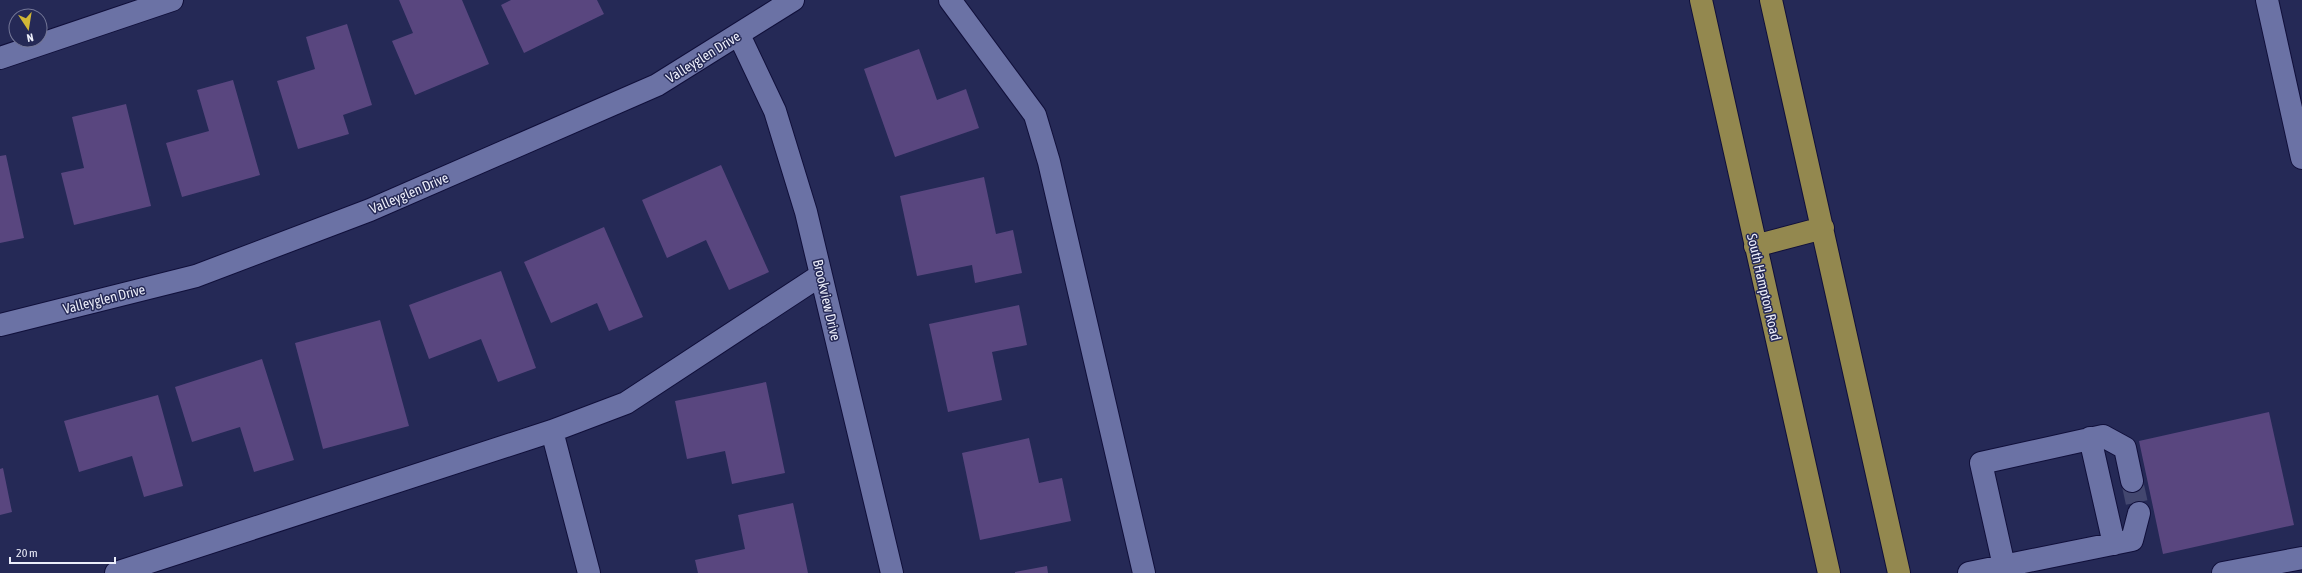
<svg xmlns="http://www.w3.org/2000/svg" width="2302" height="573" font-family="'Asap Condensed',sans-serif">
<rect width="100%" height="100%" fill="#252956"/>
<path fill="#59467f" d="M399,0H462L489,64L415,95L392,41L413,33Z
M511,0H597L604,14L524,53L501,5Z
M347,24L372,105L343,115L349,134L298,149L277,81L315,69L306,37Z
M919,49L937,100L966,89L979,128L895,157L864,69Z
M233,80L260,175L182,197L166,143L209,131L197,90Z
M126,104L151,206L74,225L61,173L84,168L72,117Z
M6,155L24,238L0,243V156Z
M721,165L769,272L729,290L706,240L667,258L642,200Z
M984,177L996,234L1013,230L1022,273L975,283L972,265L917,276L900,196Z
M604,227L643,317L609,331L597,303L551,323L524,262Z
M501,271L536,368L498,382L481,339L429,359L409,305Z
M1019,305L1027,345L992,352L1002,400L948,412L929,324Z
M380,320L409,426L323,449L295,343Z
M262,359L294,460L254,472L240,427L192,442L175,387Z
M766,382L785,473L732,484L725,451L687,459L675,401Z
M158,395L183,486L144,497L132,456L79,472L64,421Z
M2269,412L2294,525L2163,554L2139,441Z
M1029,438L1039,483L1062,478L1071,521L980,540L962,453Z
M3,468L12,512L0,515V469Z
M793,503L808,573H698L695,560L745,549L738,515Z
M1047,566L1048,573H1015V572Z"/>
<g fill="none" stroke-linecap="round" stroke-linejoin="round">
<path stroke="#43476f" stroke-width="22" stroke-dasharray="22 11" stroke-linecap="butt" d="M2132,481L2139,513"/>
<defs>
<path id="minor" d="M950,0L1035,115L1049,162L1144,573
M2267,0L2302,158
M739,35L775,111L806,212L892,573
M0,58L172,0
M0,325L196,276L370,210L657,85L793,0
M552,431L589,573
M2090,438L2114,544
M2004,566L1981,463L2103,436L2125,448L2132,481
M116,573L552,431L626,403L821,275
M1969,573L2132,540L2139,513
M2223,573L2302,558"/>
<path id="major" d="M1701,0L1829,573
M1771,0L1899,573
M1755,246L1823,228"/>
</defs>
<use href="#minor" stroke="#100f3a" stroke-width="24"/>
<use href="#major" stroke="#100f3a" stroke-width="24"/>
<use href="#minor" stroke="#6b72a5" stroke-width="22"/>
<use href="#major" stroke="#93884f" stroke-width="22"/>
</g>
<g text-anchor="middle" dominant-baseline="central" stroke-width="3" stroke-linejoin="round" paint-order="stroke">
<g font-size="14" fill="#eceefa" stroke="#252956">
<text transform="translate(703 57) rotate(-32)">Valleyglen Drive</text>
<text transform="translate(409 193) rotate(-23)">Valleyglen Drive</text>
<text transform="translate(1764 287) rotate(77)">South Hampton Road</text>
<text transform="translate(104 299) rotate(-14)">Valleyglen Drive</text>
<text transform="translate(827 300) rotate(77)">Brookview Drive</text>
</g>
</g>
<g transform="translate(28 28) rotate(168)"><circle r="19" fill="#252956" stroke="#757898"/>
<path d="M0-3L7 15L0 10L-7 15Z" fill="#d1b736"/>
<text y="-6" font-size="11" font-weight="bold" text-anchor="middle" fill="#eceefa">N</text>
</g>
<path d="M10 557v6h105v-6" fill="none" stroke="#eceefa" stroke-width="2"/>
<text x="16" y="557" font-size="12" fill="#eceefa" stroke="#252956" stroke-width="3" paint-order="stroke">20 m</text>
</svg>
